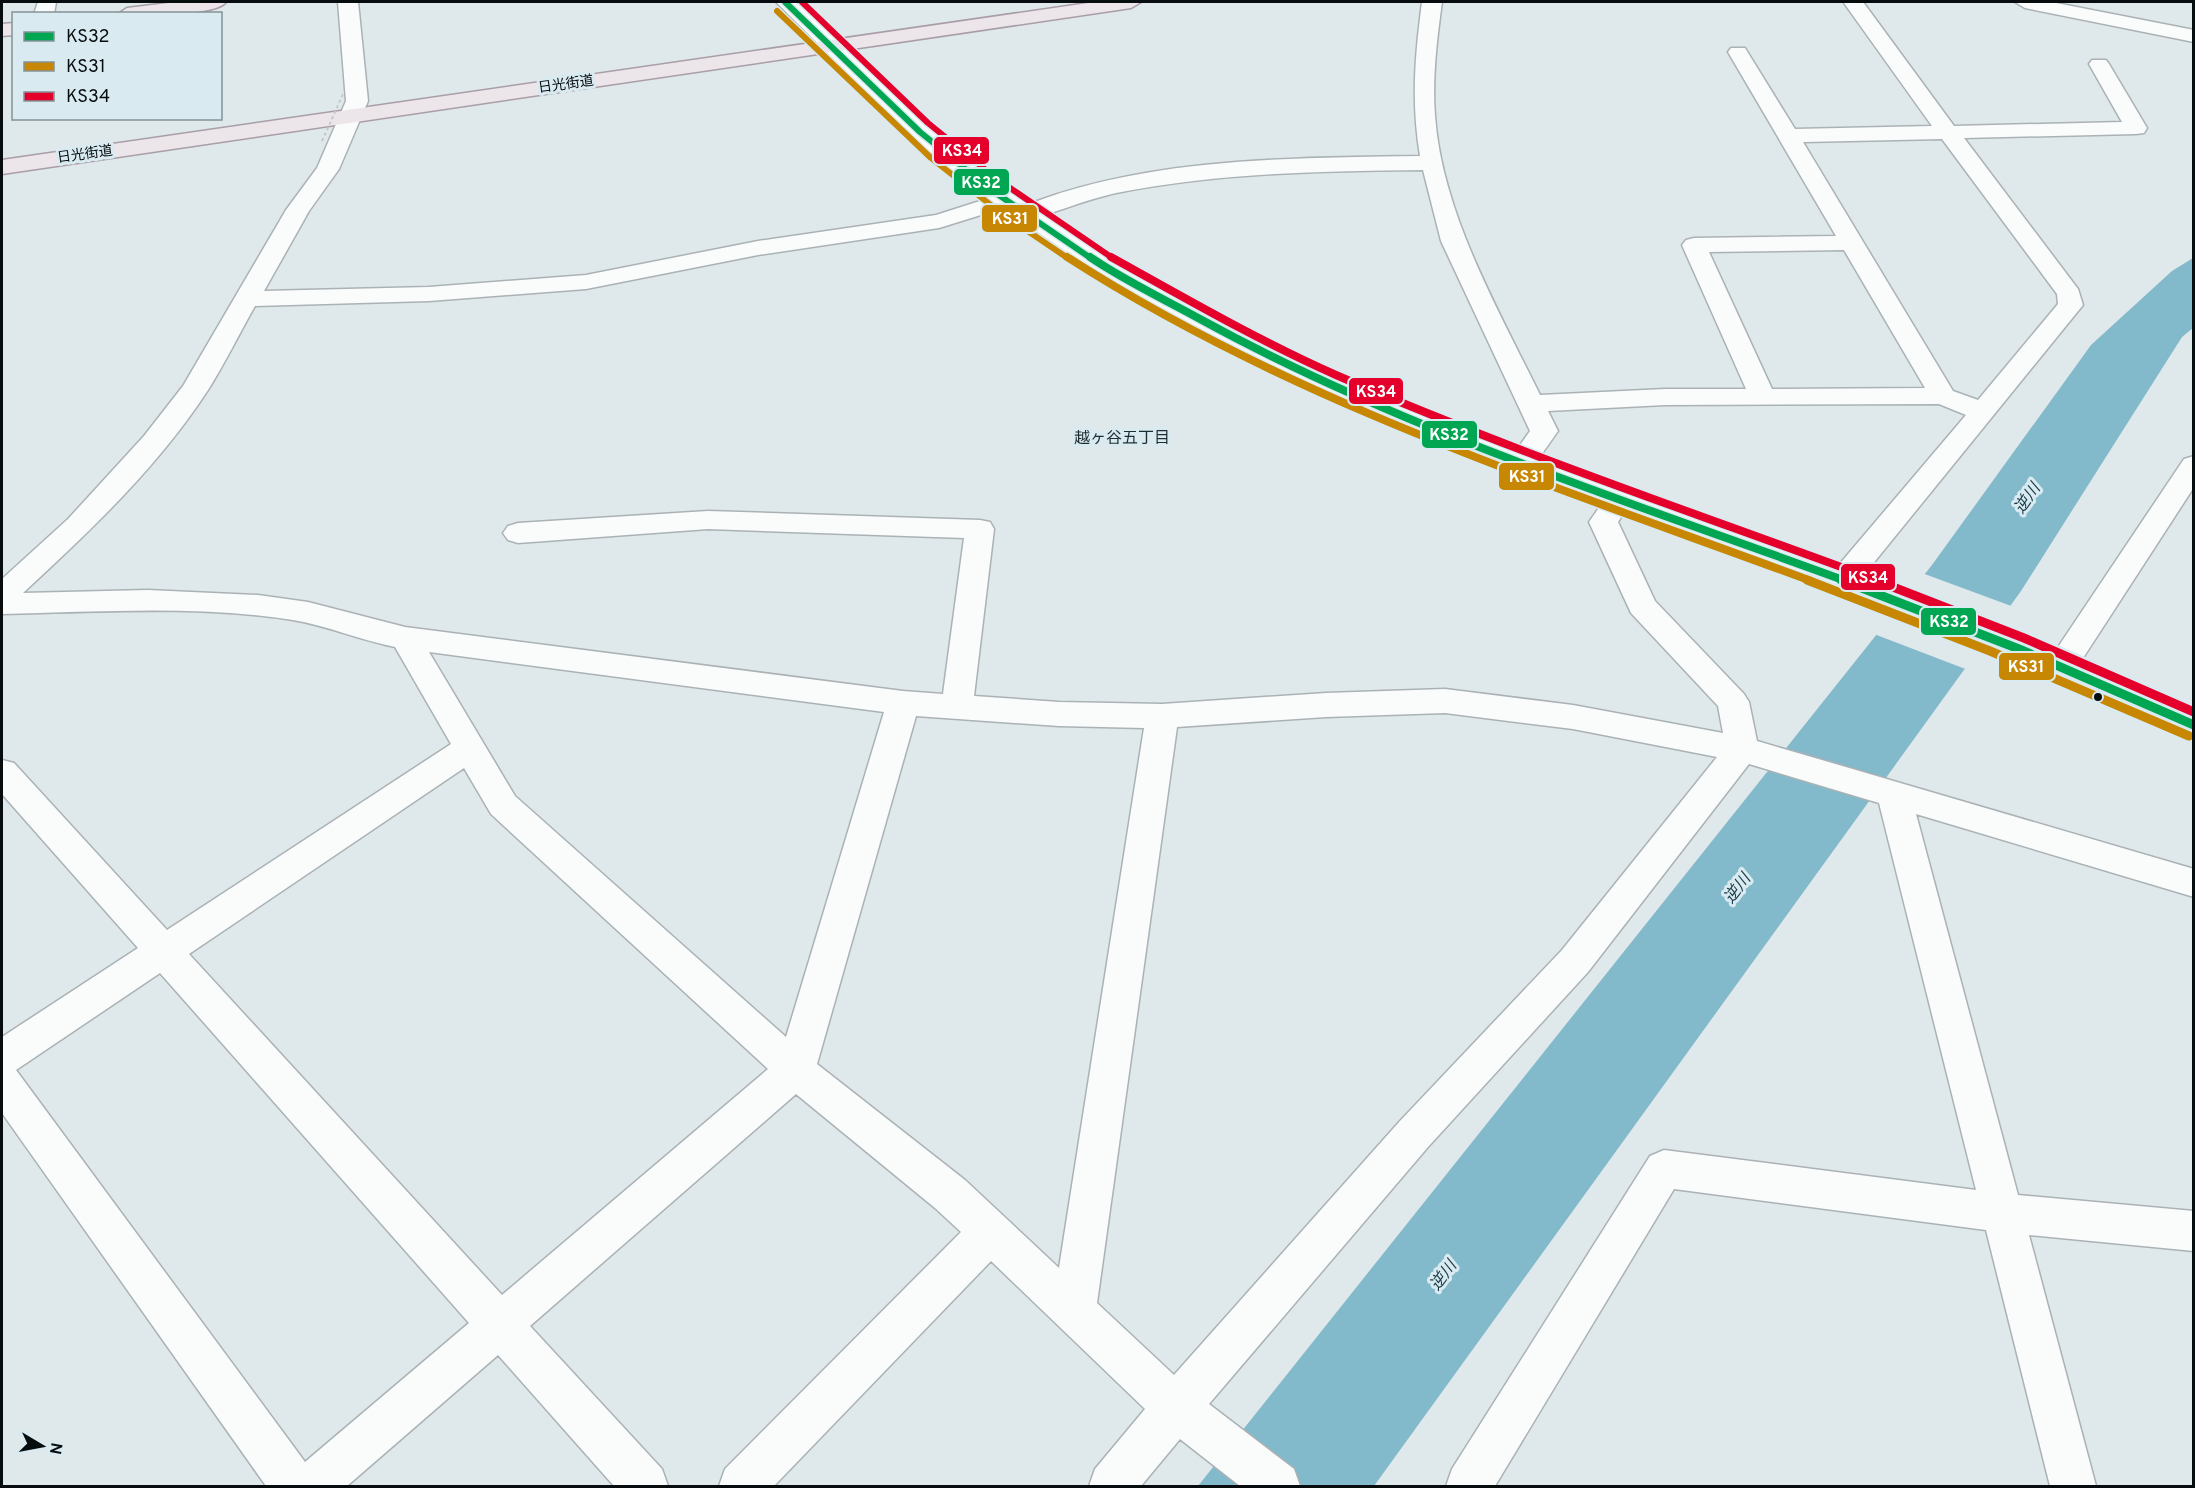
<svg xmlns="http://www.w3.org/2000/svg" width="2195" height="1488" font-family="Overpass,'Noto Sans JP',sans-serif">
<rect width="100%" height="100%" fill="#dfe8eb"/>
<path fill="#82b9cb" d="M2193,258V328L2182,337L2021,591L1374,1486H1198L1932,565L2091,345L2172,271Z"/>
<path fill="#dfe8eb" d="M1922,573L2014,607L1968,670L1874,634Z"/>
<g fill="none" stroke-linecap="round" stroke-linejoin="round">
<defs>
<path id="minor" d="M38,2H56L54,14H34Z
M338,2H358L368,101L339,169L309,211L264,291L429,287L586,275L758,241L936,215L1005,193L1013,195L1016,200L1013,205L939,228L758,255L586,289L429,301L255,306C239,334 225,363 208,390C158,467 89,532 23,593L148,590L258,595L308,602L405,627L903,691L943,694L964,538L708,529L518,543L508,540L503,533L508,526L518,523L708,511L980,520L990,522L994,529L974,696L1059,702L1162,704L1326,693L1445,689L1573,705L1723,733L1718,706L1631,613L1589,522L1610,492L1620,489L1630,492L1634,498L1618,522L1655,601L1744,694L1749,702L1757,741L2194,869V897L1916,814L2018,1195L2194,1211V1251L2029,1235L2096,1486H2050L1986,1230L1674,1189L1495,1486H1446L1452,1469L1650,1156L1664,1150L1976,1190L1879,803L1749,764L1588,972L1428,1147L1209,1404L1294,1469L1300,1486H1240L1180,1439L1141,1486H1089L1095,1469L1145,1409L991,1261L774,1486H719L725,1469L961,1232L935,1208L796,1094L530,1326L662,1469L668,1486H614L498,1355L347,1486H266L2,1113V1037L138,948L2,794V760L14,763L167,930L451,744L395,647C360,640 328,626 293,620C197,605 99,612 2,614V579L68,519L144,436L183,386L286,210L317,168L346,101ZM429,652L884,712L786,1037L515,796ZM1445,713L1573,729L1717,757L1562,950L1400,1121L1174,1375L1097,1303L1177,727L1326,717ZM916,716L1059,726L1144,728L1059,1268L965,1180L817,1064ZM464,768L491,814L768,1069L502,1295L189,954ZM160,973L469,1323L305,1462L16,1070Z
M1422,2H1442C1437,39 1432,78 1435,116C1442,213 1498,309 1540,395L1665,389H1746L1682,245L1686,240L1694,238L1836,236L1728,52L1731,48H1745L1795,129L1932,126L1844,3L1863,2L1954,126L2122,122L2089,64L2092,60H2106L2109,64L2147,128L2144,133L2136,134L1964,138L2078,289L2083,305L1854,587L1843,590L1832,587L1828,580L1832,573L1966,415L1939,404L1665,405L1548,411L1558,431L1532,468L1522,471L1512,468L1508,462L1530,431L1441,241L1423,170C1320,171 1217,173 1116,193C1084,200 1055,213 1024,221L1016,219L1012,214L1016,209C1142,157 1286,158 1420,156C1411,102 1415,56 1422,2ZM1942,139L2057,294L2058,304L1978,400L1953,391L1803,142ZM1844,250L1925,388L1772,389L1709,252Z
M2015,2H2051L2194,30V42L2025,8Z
M2194,456V487L2072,675L2061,678L2050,675L2045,667L2050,659L2184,459Z"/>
<path id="tertiary" d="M776,2H796L928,127L998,184L1112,261L1262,343L1339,379L1493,442L1886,585L2030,641L2194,711V737L2008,657L1864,599L1473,454L1321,391L1244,353L1094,271L982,194L912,137Z"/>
<path id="primary" d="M177,2H226C215,17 137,14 118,14L127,8Z
M1095,2H1141L1131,8L2,174V160Z
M14,23V35L2,36V24Z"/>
</defs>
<use href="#minor" stroke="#abb2b5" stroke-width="3"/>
<use href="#tertiary" stroke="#abb2b5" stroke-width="3"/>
<use href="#primary" stroke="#a99ea7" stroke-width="3"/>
<use href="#minor" fill="#fafcfc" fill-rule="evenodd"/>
<use href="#tertiary" fill="#fafcfc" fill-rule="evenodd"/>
<use href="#primary" fill="#ece5e9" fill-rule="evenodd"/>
<path stroke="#c5c8c9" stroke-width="2" stroke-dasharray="3 3" stroke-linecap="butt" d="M322,141L343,94"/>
<defs>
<path id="bus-1-far2" d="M785,2L920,132L990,189L1092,259"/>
<path id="bus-1-far1" d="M1090,257C1125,281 1164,299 1200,319C1404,431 1628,501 1846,581"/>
<path id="bus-1" d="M1841,580L2019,649L2194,725"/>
<path id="bus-2-far2" d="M777,11L931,158L1001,213L1069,259"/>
<path id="bus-2-far1" d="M1067,257C1295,404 1558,487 1811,581"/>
<path id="bus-2" d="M1807,580L1990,651L2189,736"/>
<path id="bus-3-far2" d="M802,2L928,123L997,179L1114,259"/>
<path id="bus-3-far1" d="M1111,257C1185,298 1259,341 1336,375C1514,452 1698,514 1879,581"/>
<path id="bus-3" d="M1875,580L2024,638L2194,712"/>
</defs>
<use href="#bus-1-far2" stroke="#d9eaf1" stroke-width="9"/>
<use href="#bus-1-far1" stroke="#d9eaf1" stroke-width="11"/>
<use href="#bus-1" stroke="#d9eaf1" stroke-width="14"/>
<use href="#bus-2-far2" stroke="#d9eaf1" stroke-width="9"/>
<use href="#bus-2-far1" stroke="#d9eaf1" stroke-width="11"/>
<use href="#bus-2" stroke="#d9eaf1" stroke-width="14"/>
<use href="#bus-3-far2" stroke="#d9eaf1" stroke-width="9"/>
<use href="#bus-3-far1" stroke="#d9eaf1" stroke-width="11"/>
<use href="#bus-3" stroke="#d9eaf1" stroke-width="14"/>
<use href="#bus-1-far2" stroke="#00a651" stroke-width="6"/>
<use href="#bus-1-far1" stroke="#00a651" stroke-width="8"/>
<use href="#bus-1" stroke="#00a651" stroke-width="9"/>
<use href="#bus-2-far2" stroke="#c78703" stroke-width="6"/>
<use href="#bus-2-far1" stroke="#c78703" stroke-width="8"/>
<use href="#bus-2" stroke="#c78703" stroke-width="9"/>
<use href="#bus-3-far2" stroke="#e4002b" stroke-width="6"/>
<use href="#bus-3-far1" stroke="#e4002b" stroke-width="8"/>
<use href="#bus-3" stroke="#e4002b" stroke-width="9"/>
</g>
<circle fill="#070d0f" stroke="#d9eaf1" stroke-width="2" cx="2098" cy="697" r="5"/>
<g text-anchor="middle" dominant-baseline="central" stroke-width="6" stroke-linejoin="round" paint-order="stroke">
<g font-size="14" fill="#070d0f" stroke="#d9eaf1">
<text transform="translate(566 85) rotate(-8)">日光街道</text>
<text transform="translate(85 155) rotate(-8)">日光街道</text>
</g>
<g font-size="16" fill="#1f2d31" stroke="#d9eaf1">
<text x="1122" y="439">越ヶ谷五丁目</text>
</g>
<g font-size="16" font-style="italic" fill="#163944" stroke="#d9eaf1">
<text transform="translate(2028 499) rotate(-55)">逆川</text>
<text transform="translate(1738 889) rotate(-53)">逆川</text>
<text transform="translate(1444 1276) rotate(-53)">逆川</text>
</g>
</g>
<g stroke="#d9eaf1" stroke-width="2">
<rect x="933" y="136" width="57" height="29" rx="6" fill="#e4002b"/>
<rect x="953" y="168" width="57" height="28" rx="6" fill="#00a651"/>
<rect x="981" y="204" width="57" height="29" rx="6" fill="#c78703"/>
<rect x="1348" y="377" width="56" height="28" rx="6" fill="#e4002b"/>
<rect x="1421" y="420" width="57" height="29" rx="6" fill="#00a651"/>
<rect x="1498" y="462" width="57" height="29" rx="6" fill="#c78703"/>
<rect x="1840" y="563" width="56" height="28" rx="6" fill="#e4002b"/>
<rect x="1920" y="607" width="57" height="29" rx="6" fill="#00a651"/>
<rect x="1998" y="652" width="57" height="29" rx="6" fill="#c78703"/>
</g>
<g font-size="16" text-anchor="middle" font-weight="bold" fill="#fff">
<text x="962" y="156">KS34</text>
<text x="981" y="188">KS32</text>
<text x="1010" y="224">KS31</text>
<text x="1376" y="397">KS34</text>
<text x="1449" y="440">KS32</text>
<text x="1527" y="482">KS31</text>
<text x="1868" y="583">KS34</text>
<text x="1949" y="627">KS32</text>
<text x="2026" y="672">KS31</text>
</g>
<rect width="2195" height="1488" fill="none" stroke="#070d0f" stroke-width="6"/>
<rect x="12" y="12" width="210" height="108" fill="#d9eaf1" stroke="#859297" stroke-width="1.5"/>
<rect x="24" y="32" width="30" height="9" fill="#00a651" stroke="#859297" stroke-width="1.5"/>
<text x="66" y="42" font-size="18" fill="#070d0f">KS32</text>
<rect x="24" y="62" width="30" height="9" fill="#c78703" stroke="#859297" stroke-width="1.5"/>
<text x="66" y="72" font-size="18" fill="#070d0f">KS31</text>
<rect x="24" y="92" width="30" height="9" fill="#e4002b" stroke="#859297" stroke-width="1.5"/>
<text x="66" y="102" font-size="18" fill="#070d0f">KS34</text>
<g transform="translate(42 1446) rotate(100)" stroke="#d9eaf1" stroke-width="4.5" paint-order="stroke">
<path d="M0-4.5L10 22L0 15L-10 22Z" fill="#070d0f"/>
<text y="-9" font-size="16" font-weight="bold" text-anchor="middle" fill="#070d0f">N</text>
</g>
</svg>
